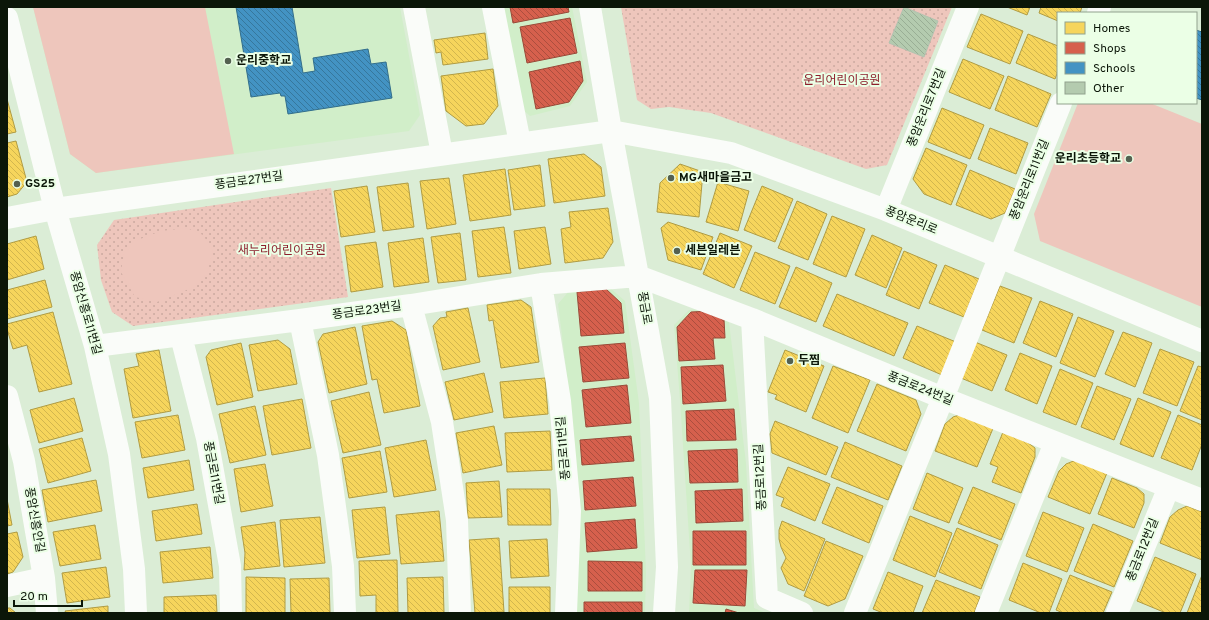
<svg xmlns="http://www.w3.org/2000/svg" width="1209" height="620" font-family="Overpass,'Noto Sans KR',sans-serif">
<defs>
<pattern id="grass-dots" width="8" height="8" patternUnits="userSpaceOnUse"><rect width="8" height="8" fill="#eec6bc"/><path d="M2 2h.1M6 6h.1" fill="none" stroke="#cba9a0" stroke-width="1.8" stroke-linecap="round"/></pattern>
<pattern id="homes-back-hatch" width="6" height="6" patternUnits="userSpaceOnUse"><rect width="6" height="6" fill="#f6d55c"/><path d="M-1 5l2 2M0 0l6 6M5-1l2 2" fill="none" stroke="#d2b64e"/></pattern>
<pattern id="shops-back-hatch" width="6" height="6" patternUnits="userSpaceOnUse"><rect width="6" height="6" fill="#d6604d"/><path d="M-1 5l2 2M0 0l6 6M5-1l2 2" fill="none" stroke="#ac4e3e"/></pattern>
<pattern id="schools-back-hatch" width="6" height="6" patternUnits="userSpaceOnUse"><rect width="6" height="6" fill="#4393c3"/><path d="M-1 5l2 2M0 0l6 6M5-1l2 2" fill="none" stroke="#36779c"/></pattern>
<pattern id="building-back-hatch" width="6" height="6" patternUnits="userSpaceOnUse"><rect width="6" height="6" fill="#b4cbaf"/><path d="M-1 5l2 2M0 0l6 6M5-1l2 2" fill="none" stroke="#99ae95"/></pattern>
</defs>
<rect width="100%" height="100%" fill="#dbedd6"/>
<path fill="#d1eec9" d="M33,7H400L420,115L409,131L96,173L70,154Z
M503,7H572L587,82L570,106L530,116L522,109Z
M608,286L625,301L639,403L646,572L645,613H576L570,400L558,304L569,291Z
M712,308L729,322L746,463L754,608L766,613H689L691,567L680,400L674,325L689,310Z"/>
<path fill="url(#grass-dots)" d="M621,7H952L887,165L866,169L711,113L669,107L651,109L637,100Z
M331,188L348,297L133,326L112,312L101,280L97,245L114,220Z"/>
<path fill="#eec6bc" d="M33,7H205L234,154L96,173L70,154Z
M1078,103H1150L1202,124V307L1040,241L1034,214Z
M187,228L203,235L213,251L207,273L194,287L157,302L135,297L121,272L124,252L135,241L161,231Z"/>
<path fill="url(#homes-back-hatch)" stroke="#b09c43" d="M1007,7H1030L1027,15Z
M1041,7H1082L1080,13H1058V21L1039,13Z
M981,14L1023,31L1010,64L967,47Z
M485,33L488,59L443,65L441,52L436,53L434,40Z
M1028,34L1058,46V71L1055,79L1016,63Z
M963,59L1004,76L990,109L949,92Z
M493,69L498,106L484,124L466,126L446,111L441,76Z
M1008,76L1051,94L1037,127L995,110Z
M7,99L16,132L7,134Z
M942,108L984,125L970,159L928,142Z
M990,128L1028,143L1016,174L978,159Z
M16,141L27,182L17,194L7,197V143Z
M926,148L967,165L951,205L924,194L913,179Z
M584,154L601,167L605,196L554,203L548,159Z
M680,164L703,172L699,217L657,212L660,183Z
M540,165L545,206L514,210L508,170Z
M505,169L511,215L470,221L463,175Z
M970,170L1015,189L1005,213L991,219L956,205Z
M449,178L456,224L427,229L420,181Z
M718,182L749,191L738,231L706,222Z
M408,183L414,227L383,231L377,187Z
M367,186L375,232L341,237L334,191Z
M762,186L793,199L775,242L744,230Z
M797,201L827,214L808,260L778,248Z
M608,208L613,242L603,258L565,263L561,229L571,227L569,212Z
M832,216L865,229L846,277L813,264Z
M668,222L713,237L701,270L668,260L661,228Z
M504,227L511,273L478,277L472,231Z
M545,227L551,264L519,269L514,231Z
M460,233L466,280L438,283L431,237Z
M720,233L752,246L734,288L703,274Z
M872,235L902,248L886,288L855,275Z
M36,236L44,269L7,280V244Z
M423,238L429,282L394,287L388,243Z
M376,242L383,287L351,292L345,246Z
M904,251L937,265L919,309L886,295Z
M755,252L790,266L775,304L740,290Z
M945,265L979,279L964,317L929,303Z
M796,267L832,283L816,322L779,307Z
M45,280L52,307L7,319V290Z
M1000,286L1032,298L1014,343L982,330Z
M837,294L908,323L894,356L823,326Z
M521,300L531,307L539,362L501,368L493,320L489,321L487,305Z
M1040,301L1073,314L1056,357L1023,343Z
M468,308L480,362L443,370L433,326L440,318L447,317L446,312Z
M53,312L72,384L39,392L27,345L13,349L7,329V324Z
M1078,317L1114,331L1095,377L1060,363Z
M392,321L406,330L420,406L384,413L377,379L372,380L362,326Z
M917,326L956,342L942,375L903,358Z
M355,327L367,384L329,393L318,342L323,334Z
M1123,332L1152,343L1135,387L1105,374Z
M278,340L290,349L297,384L258,391L249,345Z
M975,342L1007,355L992,391L961,378Z
M241,343L253,397L217,405L206,357L211,350Z
M1160,349L1194,362L1177,406L1143,393Z
M159,350L171,411L133,418L124,369L139,366L136,354Z
M785,350L824,366L806,412L775,399L777,395L768,392Z
M1020,353L1052,366L1037,404L1005,390Z
M833,366L870,380L848,433L812,418Z
M1198,366L1202,367V420L1180,411Z
M1060,369L1093,383L1076,425L1043,412Z
M484,373L493,412L454,420L445,382Z
M545,378L548,414L504,418L500,382Z
M877,384L916,400L921,414L906,451L857,431Z
M1097,386L1131,399L1114,440L1081,427Z
M369,392L381,445L343,453L331,401Z
M74,398L83,431L39,443L30,410Z
M1138,398L1171,412L1153,457L1120,444Z
M302,399L311,448L272,455L263,406Z
M255,406L266,455L230,463L219,414Z
M962,414L994,426L977,467L935,451L945,424L953,417Z
M178,415L185,450L142,458L135,422Z
M1178,415L1202,425V444L1192,470L1161,458Z
M775,421L838,447L826,475L772,453L770,434Z
M494,426L502,465L463,473L456,433Z
M550,431L552,470L507,472L505,433Z
M1003,432L1027,442L1035,448V457L1021,493L992,482L998,467L990,464Z
M82,438L91,471L48,483L39,449Z
M426,440L436,490L394,497L385,448Z
M845,442L902,466L888,500L831,477Z
M380,451L387,492L349,498L342,458Z
M189,460L194,490L148,498L143,468Z
M1076,460L1107,473L1090,514L1048,497L1059,471L1066,464Z
M265,464L273,506L241,512L234,469Z
M788,467L830,484L815,521L781,506L784,498L776,495Z
M927,473L963,488L949,523L913,509Z
M1112,478L1137,488L1144,494V503L1134,528L1098,514Z
M96,480L102,511L48,522L42,490Z
M499,481L502,517L468,518L466,483Z
M837,487L883,506L869,543L822,523Z
M973,487L1015,504L1001,540L958,523Z
M507,489H550L551,525H508Z
M7,499L12,525L7,526Z
M197,504L202,534L156,541L152,511Z
M1187,506L1202,512V560L1160,543L1170,517L1178,510Z
M385,507L390,554L357,558L352,510Z
M439,511L444,561L401,564L396,515Z
M1043,512L1084,528L1067,572L1026,556Z
M910,516L952,533L935,577L893,560Z
M320,517L325,563L284,567L280,520Z
M782,521L825,539L804,591L788,584L781,568L786,558L781,547L779,539V530Z
M275,522L280,566L244,570L245,553L241,527Z
M1093,524L1133,541L1114,587L1074,571Z
M95,525L101,559L60,566L53,532Z
M957,528L998,545L981,589L939,572Z
M17,532L23,557L13,572L7,574V534Z
M499,538L504,612L475,613L469,540Z
M547,539L549,576L511,578L509,541Z
M826,541L863,556L845,599L828,606L804,596Z
M210,547L213,578L163,583L160,552Z
M1155,557L1196,574L1180,613H1166L1137,601Z
M397,560L398,612L376,613V595L360,596L359,561Z
M1023,563L1062,579L1049,613H1041L1009,600Z
M106,567L110,597L67,603L62,573Z
M888,572L923,586L913,613H883L873,609Z
M1070,575L1112,592L1103,613H1063L1056,610Z
M1202,575V613H1187Z
M246,577L285,578V613H246Z
M443,577L444,613H408L407,578Z
M329,578L330,613H291L290,579Z
M936,580L980,597L974,613H922Z
M509,587H550V613H509Z
M216,595L217,613H164V597Z
M108,606V613H66L65,611Z
M7,608H10L16,613H7Z"/>
<path fill="url(#shops-back-hatch)" stroke="#994a38" d="M510,7H568L569,12L513,23Z
M570,18L577,53L527,63L520,27Z
M580,61L583,81L569,102L536,109L529,72Z
M606,289L621,303L624,333L581,336L577,292Z
M711,311L724,319L725,338H713L715,359L679,361L677,327L691,312Z
M625,343L629,378L583,382L579,347Z
M723,365L726,401L683,404L681,367Z
M627,385L631,423L586,427L582,390Z
M734,409L736,440L687,441L686,411Z
M631,436L634,461L582,465L580,440Z
M737,449L738,482L690,483L688,451Z
M633,477L636,506L585,510L583,481Z
M742,489L743,521L696,523L695,491Z
M635,519L637,548L587,552L585,523Z
M693,531H746V565H693Z
M588,561L642,562V591H588Z
M695,570H747L745,606L693,603Z
M584,602H642V613H584Z
M726,609L739,613H725Z"/>
<path fill="url(#schools-back-hatch)" stroke="#326e8b" d="M236,7H292L303,73L315,71L313,58L368,49L371,64L386,62L392,98L288,114L285,96H281L280,93L251,97Z
M1196,30L1202,32V100L1196,98Z"/>
<path fill="url(#building-back-hatch)" stroke="#b3c2b0" d="M904,7L938,21L924,57L889,43Z"/>
<g fill="none" stroke-linecap="round" stroke-linejoin="round">
<path stroke="#fafcf9" stroke-width="22" d="M414,7L442,154
M493,7L520,143
M590,7L611,131L638,276L660,398L667,567L664,613
M1098,13L1100,7
M7,18L55,209L95,346L119,454L134,569L136,613
M886,210L968,7
M7,218L55,209L611,131L731,153L886,210L1202,341
M541,284L560,401L570,511L566,613
M411,305L442,422L457,520L460,613
M752,319L767,598L802,613
M300,320L328,455L343,566L345,613
M181,336L207,438L230,566L231,613
M95,346L300,320L411,305L541,284L638,276L752,319L943,398L1202,500
M7,396L24,461L44,578L47,613
M7,586L44,578
M855,613L943,398L1061,103
M986,613L1055,443
M1117,613L1169,487"/>
</g>
<g fill="#546150" stroke="#ebffe6" stroke-width="1.5">
<circle cx="228" cy="61" r="4"/>
<circle cx="1129" cy="159" r="4"/>
<circle cx="671" cy="178" r="4"/>
<circle cx="17" cy="184" r="4"/>
<circle cx="677" cy="251" r="4"/>
<circle cx="790" cy="361" r="4"/>
</g>
<g text-anchor="middle" dominant-baseline="central" stroke-width="4" stroke-linejoin="round" paint-order="stroke">
<g font-size="12" font-weight="bold" fill="#0b1608" stroke="#ebffe6" text-anchor="start">
<text x="236" y="61">운리중학교</text>
<text x="1121" y="159" text-anchor="end">운리초등학교</text>
<text x="679" y="178">MG새마을금고</text>
<text x="25" y="184">GS25</text>
<text x="685" y="251">세븐일레븐</text>
<text x="798" y="361">두찜</text>
</g>
<g font-size="12" fill="#8c1f2c" stroke="#ebffe6">
<text x="842" y="81">운리어린이공원</text>
<text x="282" y="251">새누리어린이공원</text>
</g>
<g font-size="12" fill="#0b1608" stroke="#ebffe6">
<text transform="translate(927 108) rotate(-68)">풍암운리로7번길</text>
<text transform="translate(1030 180) rotate(-68)">풍암운리로11번길</text>
<text transform="translate(249 181) rotate(-8)">풍금로27번길</text>
<text transform="translate(911 221) rotate(22)">풍암운리로</text>
<text transform="translate(644 308) rotate(80)">풍금로</text>
<text transform="translate(367 311) rotate(-8)">풍금로23번길</text>
<text transform="translate(85 313) rotate(74)">풍암신흥로11번길</text>
<text transform="translate(920 389) rotate(22)">풍금로24번길</text>
<text transform="translate(564 448) rotate(-95)">풍금로11번길</text>
<text transform="translate(213 473) rotate(79)">풍금로11번길</text>
<text transform="translate(761 477) rotate(-93)">풍금로12번길</text>
<text transform="translate(34 520) rotate(80)">풍암신흥안길</text>
<text transform="translate(1143 550) rotate(-68)">풍금로12번길</text>
</g>
</g>
<rect width="1209" height="620" fill="none" stroke="#0b1608" stroke-width="16"/>
<rect x="1057" y="12" width="140" height="92" fill="#ebffe6" stroke="#91a28d"/>
<rect x="1065" y="22" width="20" height="12" fill="#f6d55c" stroke="#91a28d"/>
<text x="1093" y="32" font-size="12" fill="#0b1608">Homes</text>
<rect x="1065" y="42" width="20" height="12" fill="#d6604d" stroke="#91a28d"/>
<text x="1093" y="52" font-size="12" fill="#0b1608">Shops</text>
<rect x="1065" y="62" width="20" height="12" fill="#4393c3" stroke="#91a28d"/>
<text x="1093" y="72" font-size="12" fill="#0b1608">Schools</text>
<rect x="1065" y="82" width="20" height="12" fill="#b4cbaf" stroke="#91a28d"/>
<text x="1093" y="92" font-size="12" fill="#0b1608">Other</text>
<path d="M14 600v6h68v-6" fill="none" stroke="#0b1608" stroke-width="2"/>
<text x="20" y="600" font-size="12" fill="#0b1608" stroke="#ebffe6" stroke-width="3" paint-order="stroke">20 m</text>
</svg>
